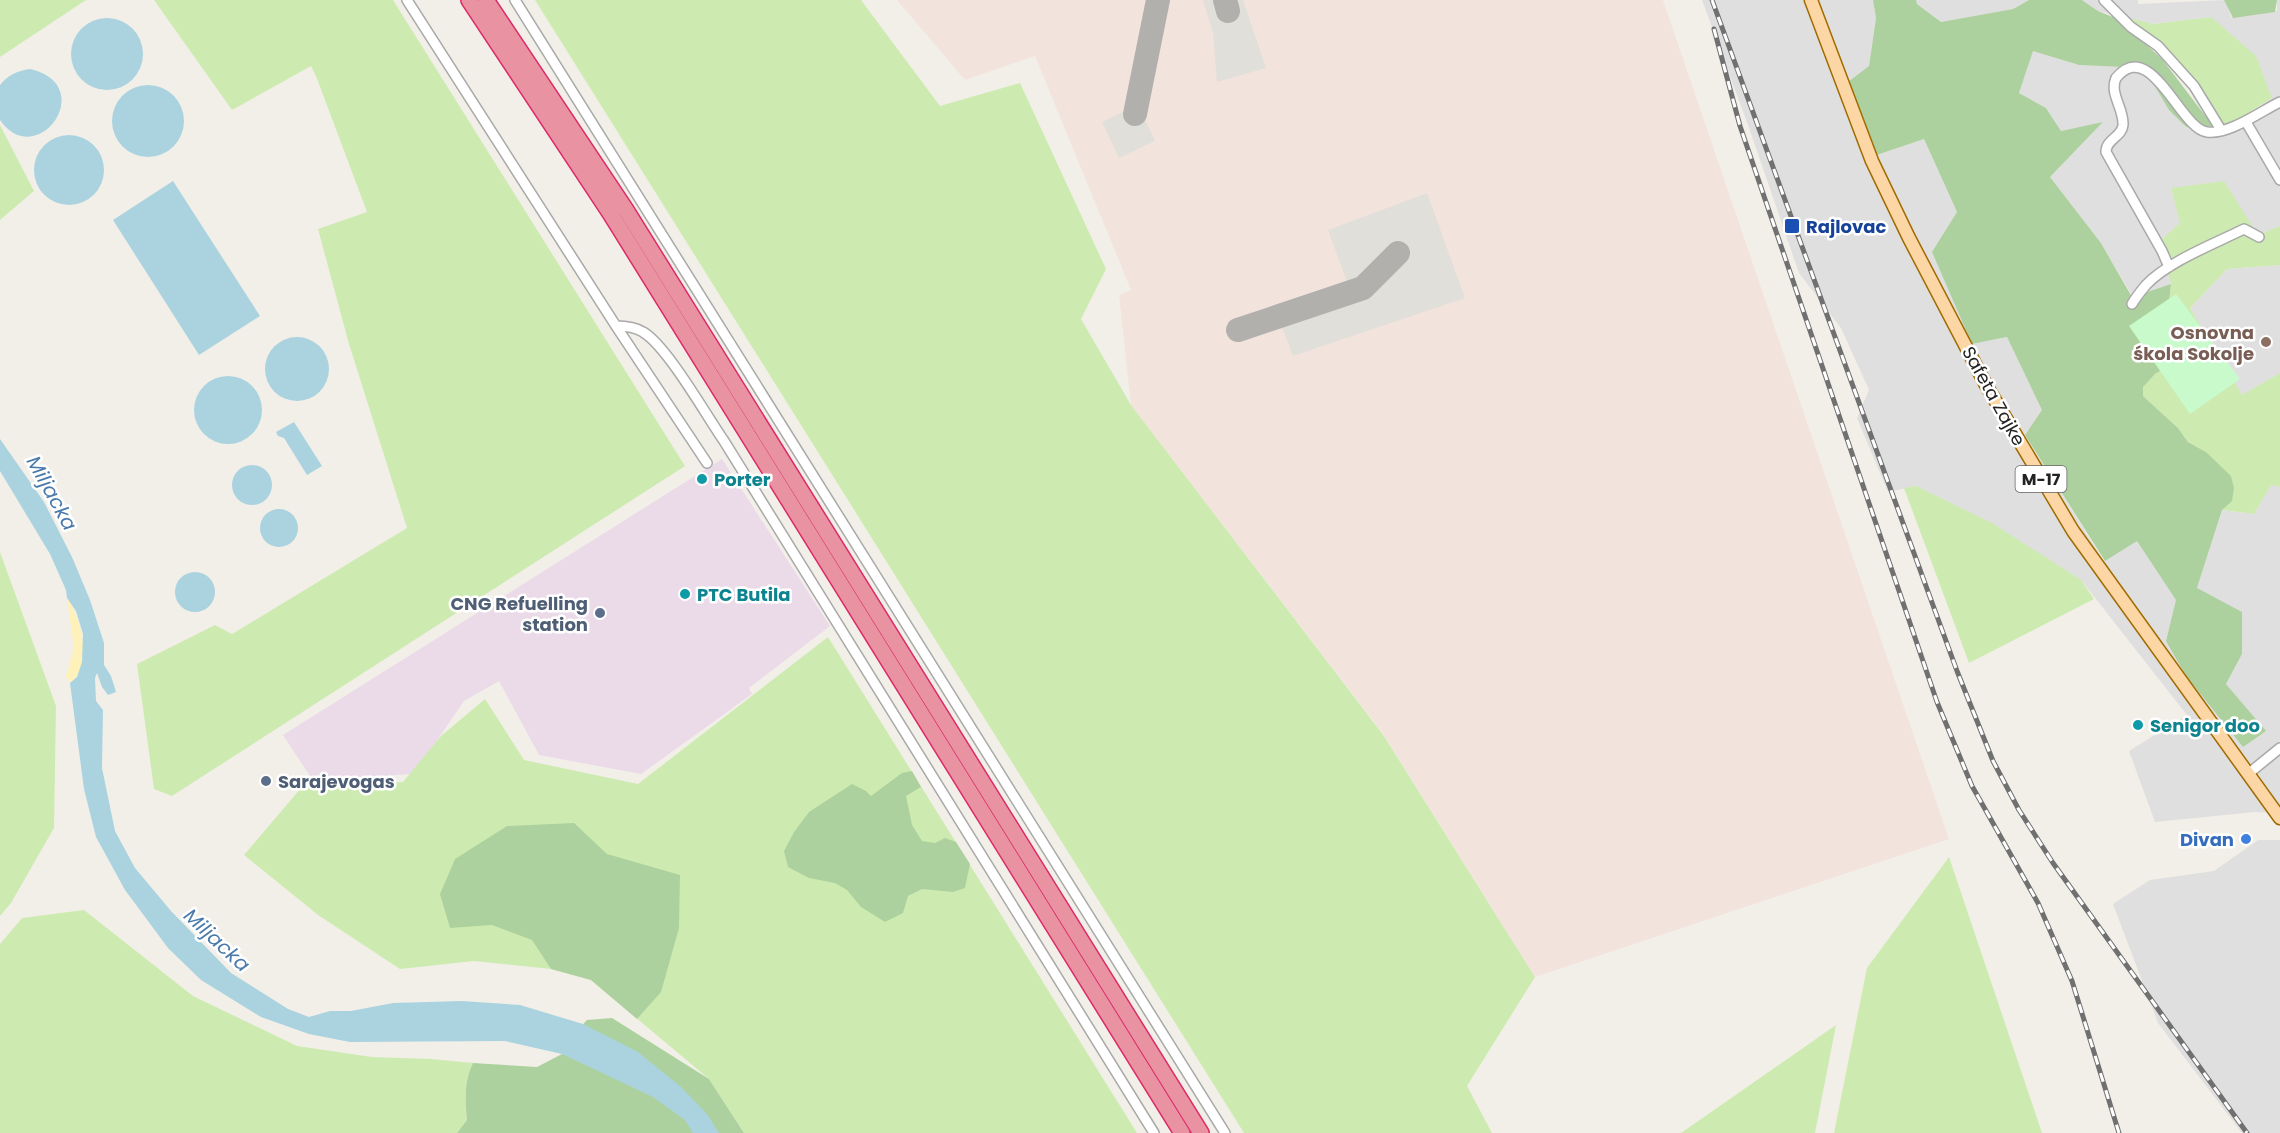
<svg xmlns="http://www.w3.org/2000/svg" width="2280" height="1133" font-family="Poppins,sans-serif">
<rect width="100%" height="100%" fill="#f2efe9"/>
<path fill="#e0dfdf" d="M1702,0H1873L1876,18L1869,66L1878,155L1924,139L1957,212L1972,344L2007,337L2043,410L2025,435L2104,561L2137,540L2177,600L2166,641L2265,731L2226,684L2242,654L2197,588L2222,510L2254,514L2271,484L2280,487V813L2255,812L2155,822L2129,751L2187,715L2081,580L1916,486L1888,492L1857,418L1869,390L1841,328L1799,273L1748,125Z
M1916,0H2029L2013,9L1941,22L1917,4Z
M2082,0H2138V4L2226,0L2231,17L2277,11V0H2280V226L2258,235L2171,189L2181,223L2159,242L2171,284L2133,297L2101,243L2050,177L2102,123L2061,131L2046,108L2019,93L2033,50L2079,65L2145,68L2185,127L2232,126L2272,98L2211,17L2152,24L2098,11Z
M2280,265V373L2242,396L2190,308L2227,269Z
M2258,840H2280V1133H2242L2158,1023L2113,904L2150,880L2214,871Z"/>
<path fill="#ebdbe8" d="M722,459L830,626L749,688L752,694L641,774L539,755L499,681L464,701L414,774L331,779L310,776L283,735Z"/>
<path fill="#f3e3dd" d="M897,0H1663L1949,839L1535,977L1384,735L1131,405L1119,295L1131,290L1035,56L965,80Z"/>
<path fill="#e1dfda" d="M1203,0H1243L1266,68L1217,82L1213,33Z
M1138,105L1155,141L1119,158L1102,122Z
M1427,193L1465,298L1293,356L1276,312L1349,287L1328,230Z"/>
<path fill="#cdebb0" d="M0,0H86L0,57Z
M154,0H393L685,466L172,796L154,789L137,664L215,625L232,634L407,528L349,344L318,229L367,212L316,76L311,66L232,110Z
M535,0H861L940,106L1020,83L1106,269L1081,319L1131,405L1384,736L1535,977L1467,1086L1492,1133H1244Z
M2121,16L2153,24L2211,17L2256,56L2272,98L2221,130L2194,86Z
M0,125L34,191L0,220Z
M2224,181L2258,235L2280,226V265L2227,269L2190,308L2242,395L2280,373V487L2271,485L2254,514L2222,510L2206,452L2188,442L2178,428L2143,396L2142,387L2155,374L2162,370L2171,284L2159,242L2180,223L2171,188Z
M1916,486L1992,523L2081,580L2094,599L1969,663L1904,488Z
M0,552L56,706L54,828L11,903L0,916Z
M828,637L1137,1133H744L709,1079L591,980L551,969L474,961L400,969L318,915L244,855L301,788L403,782L441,736L485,699L524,760L638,784Z
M1949,857L2042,1133H1834L1867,968Z
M84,910L193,996L297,1046L372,1057L431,1059L473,1063C464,1081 465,1100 467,1120L457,1133H0V944L22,918Z
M1836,1025L1815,1133H1681Z"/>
<path fill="#add19e" d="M1873,0H1916L1917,4L1941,22L2013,9L2029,0H2082L2098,11L2118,19L2162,59L2213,126L2186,127L2169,110L2144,68L2079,65L2033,51L2019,93L2046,108L2061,131L2103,122L2050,177L2101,243L2132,297L2171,284L2162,370L2155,374L2143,387V396L2178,428L2188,442L2206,452L2231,476L2234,488L2232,501L2222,510L2197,588L2242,612V654L2226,684L2266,731L2243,747L2186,676L2166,641L2176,600L2137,541L2105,561L2025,435L2042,410L2007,337L1972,344L1932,252L1957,212L1924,139L1877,155L1848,82L1869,66L1876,18Z
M2224,0H2277L2275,12L2233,18Z
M912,771L921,787L906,796L912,825L922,841L935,843L945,838L956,842L970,864L965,888L953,892L922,889L908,896L903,913L885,922L861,907L847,890L835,883L809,878L788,867L784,851L794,832L809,812L852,784L866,791L871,796L902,773Z
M574,823L607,854L680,875L679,928L661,992L637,1019L591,980L551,969L532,940L492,925L450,928L440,894L455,859L507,826Z
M612,1018L709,1079L744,1133H457L467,1120C465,1100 464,1081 473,1063L537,1067L562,1054L570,1038L587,1020Z"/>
<path fill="#fff1ba" d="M67,598C81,618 94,665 70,683L66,676L74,648Z"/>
<path fill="#c8facc" d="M2176,294L2240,379L2190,414L2129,326Z"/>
<path fill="#aad3df" d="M71 54a36 36 0 1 1 72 0a36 36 0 1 1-72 0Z
M30,69C100,85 37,173 0,120V85C8,75 17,71 30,69Z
M112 121a36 36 0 1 1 72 0a36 36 0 1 1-72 0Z
M34 170a35 35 0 1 1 70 0a35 35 0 1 1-70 0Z
M173,181L260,316L199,355L113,220Z
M265 369a32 32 0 1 1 64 0a32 32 0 1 1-64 0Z
M194 410a34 34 0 1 1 68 0a34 34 0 1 1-68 0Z
M294,422L322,466L307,475L284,438L278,436L276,432Z
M0,439L44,502L72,557L90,600L104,643V665L111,676L116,692L108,695L102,687L97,673L95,678L96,701L103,710L102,768L115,831L135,868L171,911L231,973L288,1009L309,1017L330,1011H351L393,1003L462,1001L520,1005L583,1024L638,1052L681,1087L707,1114L719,1133H693L685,1120L653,1097L562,1054L505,1041L350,1042L309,1034L261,1017L201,980L168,948L125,890L96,837L84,789L70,683L77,677L82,662L83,634L76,611L67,598L66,590L50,554L0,471Z
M232 485a20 20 0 1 1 40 0a20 20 0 1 1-40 0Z
M260 528a19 19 0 1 1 38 0a19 19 0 1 1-38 0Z
M175 592a20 20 0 1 1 40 0a20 20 0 1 1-40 0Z"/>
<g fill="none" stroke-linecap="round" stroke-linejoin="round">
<path stroke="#b1b0ac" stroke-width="24" d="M1225,0L1228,11
M1135,114L1158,0
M1238,330L1363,288L1398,253"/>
<defs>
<path id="minor" d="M407,0L616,326L707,463
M515,0C753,377 987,756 1225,1133
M2104,0L2131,27L2158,46L2194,86L2221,130
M2246,122L2280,180
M2169,267L2162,251L2106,152C2106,139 2122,137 2123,125C2124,108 2109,94 2116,78C2151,36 2180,129 2207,132C2229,135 2261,111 2280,102
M2132,304C2136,297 2141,291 2146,285C2167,262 2216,243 2244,229L2259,237
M616,326C626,326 635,327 643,332C667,346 706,415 724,441L1154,1133
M2248,774L2280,748"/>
<path id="major" d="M1811,0L1872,161L1909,238L1986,385L2073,531L2280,818"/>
<path id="highway" d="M469,0L610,213L1182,1133
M486,0L626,210L1201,1133"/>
</defs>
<use href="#minor" stroke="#a9a9a9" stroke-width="12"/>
<use href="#major" stroke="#a06b00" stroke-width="15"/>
<use href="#highway" stroke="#dc2a67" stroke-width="18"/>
<use href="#minor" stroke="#fff" stroke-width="9"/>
<use href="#major" stroke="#fcd6a4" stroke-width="12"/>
<use href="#highway" stroke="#e892a2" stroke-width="15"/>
<defs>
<path id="rail" d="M1712,0L1957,671L1993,761L2019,810L2053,863L2247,1133
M1714,29L1740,126L1937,702L1972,786L2038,903L2072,981L2119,1133"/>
</defs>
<use href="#rail" stroke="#707070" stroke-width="5"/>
<use href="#rail" stroke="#fff" stroke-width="3" stroke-dasharray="9" stroke-linecap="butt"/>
</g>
<rect fill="#1a4fb4" stroke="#fff" stroke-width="2" x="1784" y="218" width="16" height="16" rx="3"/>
<circle fill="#8d6e63" stroke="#fff" stroke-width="2" cx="2266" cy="342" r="6"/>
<g fill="#0f9aa8" stroke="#fff" stroke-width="2">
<circle cx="702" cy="479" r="6"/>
<circle cx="685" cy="594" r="6"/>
<circle cx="2138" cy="725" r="6"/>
</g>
<g fill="#5c6f8a" stroke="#fff" stroke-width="2">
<circle cx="600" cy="613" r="6"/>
<circle cx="266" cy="781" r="6"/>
</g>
<circle fill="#3f7fe0" stroke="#fff" stroke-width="2" cx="2246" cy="839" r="6"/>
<g text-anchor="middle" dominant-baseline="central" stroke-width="5" stroke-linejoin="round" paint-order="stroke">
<rect fill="#fff" stroke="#646464" stroke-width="1.5" x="2015.5" y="466" width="51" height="26" rx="4.5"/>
<g font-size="16" font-weight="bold" fill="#222">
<text x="2041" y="479">M-17</text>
</g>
<g font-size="18" font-weight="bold" fill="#164399" stroke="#fff" text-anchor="start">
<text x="1806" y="226">Rajlovac</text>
</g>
<g font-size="18" font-weight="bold" fill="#785e54" stroke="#fff" text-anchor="end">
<text x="2254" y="332">Osnovna<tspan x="2254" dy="21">śkola Sokolje</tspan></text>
</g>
<g font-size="18" fill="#222" stroke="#fff">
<text transform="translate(1994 396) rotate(61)">Safeta Zajke</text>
</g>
<g font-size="18" font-weight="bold" fill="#0d838f" stroke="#fff" text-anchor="start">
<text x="714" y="479">Porter</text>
<text x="697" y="594">PTC Butila</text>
<text x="2150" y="725">Senigor doo</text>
</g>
<g font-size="18" font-weight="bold" fill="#4e5e75" stroke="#fff" text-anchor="end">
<text x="588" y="603">CNG Refuelling<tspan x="588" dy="21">station</tspan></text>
<text x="278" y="781" text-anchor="start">Sarajevogas</text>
</g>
<g font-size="18" font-weight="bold" fill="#366cbe" stroke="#fff" text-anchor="end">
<text x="2234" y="839">Divan</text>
</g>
<g font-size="20" font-style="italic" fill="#4a7aab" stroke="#fff">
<text transform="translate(52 493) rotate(61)">Miljacka</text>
<text transform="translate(217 940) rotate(43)">Miljacka</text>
</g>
</g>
</svg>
